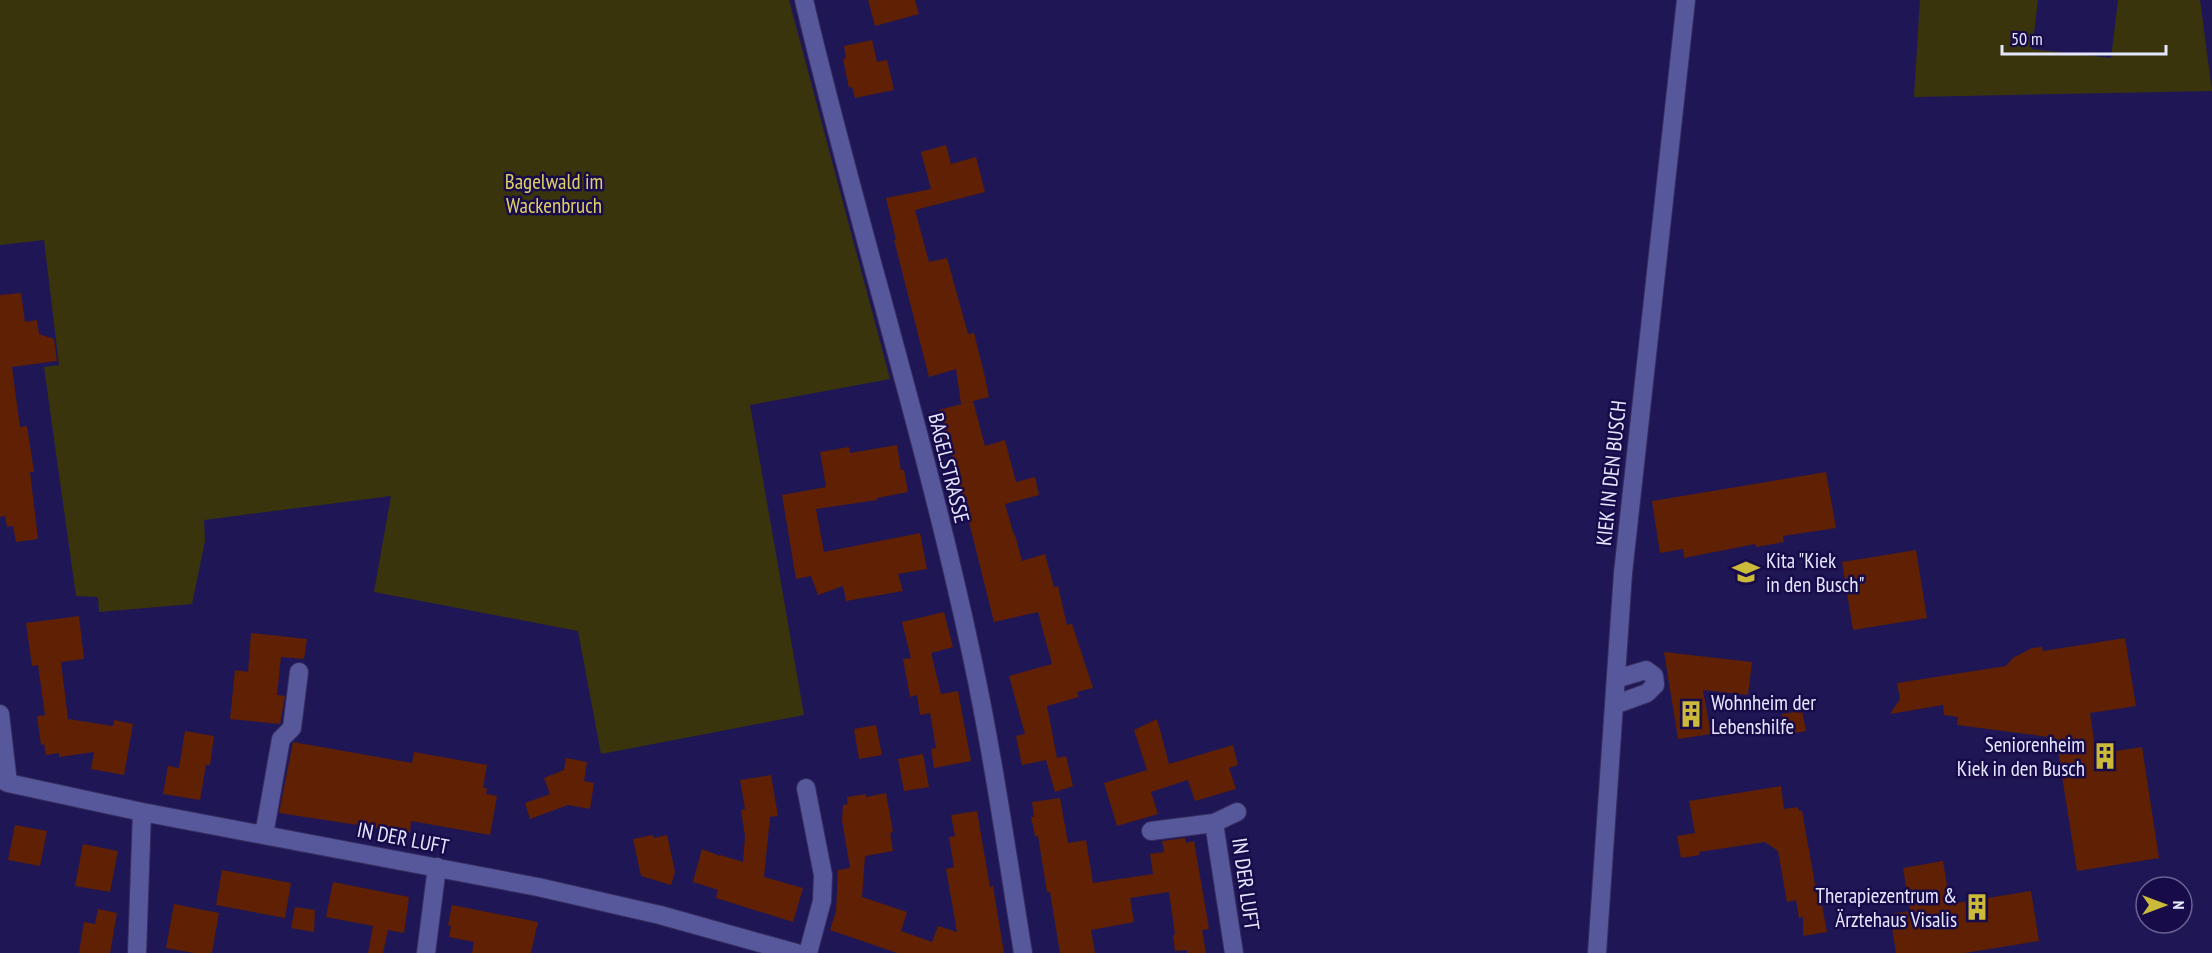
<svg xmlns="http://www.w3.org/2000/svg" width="2212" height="953" font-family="'PT Sans Narrow',sans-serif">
<rect width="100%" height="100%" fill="#1f1755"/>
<path fill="#3a340d" d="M0,0H789L890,379L750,405L804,715L601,754L578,631L374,592L391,496L204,520L205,541L192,604L99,612L98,597L76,596L44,367L59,365L44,240L0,245Z
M1920,0H2038L2032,49L2111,58L2118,0H2200L2212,91L1914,97Z"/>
<path fill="#5f2003" d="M868,0H915L919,14L875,26Z
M872,40L877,62L887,60L894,90L855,98L852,87L849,88L843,59L846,58L844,46Z
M946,145L951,164L976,157L985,192L915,210L929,262L947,258L968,334L974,333L985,377L989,397L961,404L956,369L929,377L894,240H896L886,198L931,189L921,152Z
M21,293L25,322L37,320L39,334L54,339L57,361L12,367L20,427L27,426L34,472H30L38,539L16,542L13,526L7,527L5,516L0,517V295Z
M973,401L985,446L1005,440L1016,482L1035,477L1039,495L1005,504L1014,535H1015L1022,561L1045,554L1054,587L1058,586L1067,625L1072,624L1093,688L1077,692L1079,697L1047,706L1057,758L1066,756L1073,786L1055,792L1046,760L1022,765L1016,736L1025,734L1009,676L1052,664L1038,612L994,622L952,454L951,455L948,444H946L940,422L939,410Z
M897,445L901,470H904L908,492L877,498V500L816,509L824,552L920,533L927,569L898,574L903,591L846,601L843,586L818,595L811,576L796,579L782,495L826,487L820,452L849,447L850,453Z
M1826,472L1836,528L1783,536L1784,542L1756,547L1755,544L1684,558L1683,549L1660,553L1652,501Z
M1916,550L1927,618L1853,630L1842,562Z
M944,612L953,647L931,653L941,694L958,691L971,761L934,768L931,749L936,748L930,713L920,715L917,695L910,697L903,659L911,658L902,622Z
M79,616L84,659L61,662L68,719L113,726L114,720L133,724L124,775L91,769L94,752L59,757V753L46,755L44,744L41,745L37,716L45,715L38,665L32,666L26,623Z
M251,633L307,639L304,659L281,657L277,695L285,696L280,724L230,719L235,670L248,672Z
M2125,638L2136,706L2090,713L2096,754L2142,747L2159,858L2077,871L2056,738L1957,725L1958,717L1944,715L1943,705L1890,714L1900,699L1897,683L2006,666L2013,658L2032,648L2042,647L2043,651Z
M1664,652L1752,662L1748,695L1703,690L1711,734L1678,739Z
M1802,711L1806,731L1786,735L1782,714Z
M1157,719L1169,764L1233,745L1238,765L1229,768L1236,789L1195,801L1188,780L1151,792L1158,814L1117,826L1104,783L1147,770L1134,730Z
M876,725L882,755L859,759L854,729Z
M185,731L214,736L210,765H206L200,800L163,794L168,766L179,768Z
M293,742L412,763L414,752L487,765L483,788H487L486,794L497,796L490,835L411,821L410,833L279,813Z
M923,754L929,787L904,791L898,759Z
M566,758L587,762L584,781L594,783L590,809L568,805L530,819L525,803L550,794L544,778L564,770Z
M771,775L778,816L770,817L764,877L803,888L793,922L716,898L718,890L693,882L702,849L720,856V855L743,862L745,836L741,810L745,809L740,780Z
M1781,786L1784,809L1798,807L1799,811H1802L1817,895H1820L1827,932L1803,936V917L1799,918L1796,900L1787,902L1778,851L1765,842L1699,852L1700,855L1681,858L1677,836L1695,833L1689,801Z
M886,793L893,832L890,833L893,851L865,856L862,897L907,912L901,931L932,942L938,926L957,932L946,869L954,867L949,837L955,836L951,815L977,811L990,887L993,886L1004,953H897L830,930L836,911L838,870L850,868L842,820L843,805L848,804L847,797L866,794V797Z
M1060,798L1068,843L1086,840L1093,883L1153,874L1150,854L1164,852L1162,841L1185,838L1186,843L1194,841L1209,929L1202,930L1206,953H1187V950L1175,951L1173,935L1175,934L1169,892L1130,898L1134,922L1091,930L1095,953H1060L1050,892H1047L1038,836H1035L1031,817H1034L1032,802Z
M15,825L47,831L40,866L8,860Z
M653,835L654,838L667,835L675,872L671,885L641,876L633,839Z
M83,844L118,851L110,892L75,886Z
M1943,861L1950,904L2031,891L2039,941L1965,953H1896L1890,914L1910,911L1903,868Z
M222,870L291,883L285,918L216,905Z
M333,882L409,897L404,933L388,930L383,953H368L373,926L326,917Z
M174,904L219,913L212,953H194L166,948Z
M452,905L538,922L531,953H472L474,942L449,937L451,926L448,925Z
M295,907L315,910L314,932L291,928Z
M98,909L117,913L110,953H79L84,922L95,924Z"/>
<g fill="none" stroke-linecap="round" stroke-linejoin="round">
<defs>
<path id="minor" d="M804,0C856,220 925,436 972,657C993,755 1007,854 1023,953
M1614,705L1647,693L1655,685L1654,676L1646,670L1616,679
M0,714L8,783
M0,779L8,783L142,812L538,887L660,915L796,953
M806,788L823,875L822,901L808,953
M1214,823L1237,812
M1151,831L1214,823L1234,953
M264,835L281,739L292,728L299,672
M137,953L142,812
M426,953L437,867
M1597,953L1623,573L1686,0"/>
</defs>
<use href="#minor" stroke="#372e61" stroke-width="20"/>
<use href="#minor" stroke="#57589c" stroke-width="18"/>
</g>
<defs>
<symbol id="school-bare" viewBox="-9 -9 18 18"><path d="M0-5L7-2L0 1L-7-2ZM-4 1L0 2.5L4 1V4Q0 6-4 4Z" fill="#cbba39" stroke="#170b4a" stroke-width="2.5" paint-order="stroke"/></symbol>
<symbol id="building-bare" viewBox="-9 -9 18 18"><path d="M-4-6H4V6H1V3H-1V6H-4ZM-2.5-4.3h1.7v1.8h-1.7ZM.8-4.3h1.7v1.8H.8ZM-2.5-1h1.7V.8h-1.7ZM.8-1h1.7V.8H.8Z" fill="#cbba39" stroke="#170b4a" stroke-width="2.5" paint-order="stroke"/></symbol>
</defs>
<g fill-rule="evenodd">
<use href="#school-bare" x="1727" y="553" width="38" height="38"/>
<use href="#building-bare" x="1672" y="695" width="38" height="38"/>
<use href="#building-bare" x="2086" y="737" width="38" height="38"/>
<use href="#building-bare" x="1958" y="888" width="38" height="38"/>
</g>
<g text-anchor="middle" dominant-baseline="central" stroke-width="5" stroke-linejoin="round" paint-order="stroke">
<g font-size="21" fill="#e0d166" stroke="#170b4a">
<text x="554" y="181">Bagelwald im<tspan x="554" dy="24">Wackenbruch</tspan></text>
</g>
<g font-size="21" fill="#e5e7ff" stroke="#170b4a">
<text transform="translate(949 468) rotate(76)">BAGELSTRASSE</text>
<text transform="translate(1611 473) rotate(-84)">KIEK IN DEN BUSCH</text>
<text transform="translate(403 838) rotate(11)">IN DER LUFT</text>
<text transform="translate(1246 884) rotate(82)">IN DER LUFT</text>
</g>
<g font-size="21" fill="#e5e7ff" stroke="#170b4a" text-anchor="start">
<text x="1766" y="560">Kita "Kiek<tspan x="1766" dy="24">in den Busch"</tspan></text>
<text x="1711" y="702">Wohnheim der<tspan x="1711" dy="24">Lebenshilfe</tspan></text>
<text x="2085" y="744" text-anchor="end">Seniorenheim<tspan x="2085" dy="24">Kiek in den Busch</tspan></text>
<text x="1957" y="895" text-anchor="end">Therapiezentrum &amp;<tspan x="1957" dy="24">Ärztehaus Visalis</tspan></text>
</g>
</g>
<g transform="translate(2164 905) rotate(90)"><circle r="28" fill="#170b4a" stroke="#696392" stroke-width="1.5"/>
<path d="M0-4.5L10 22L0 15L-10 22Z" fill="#cbba39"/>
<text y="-9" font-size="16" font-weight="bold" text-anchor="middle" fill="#e5e7ff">N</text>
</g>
<path d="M2002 45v9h164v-9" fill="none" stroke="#e5e7ff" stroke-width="3"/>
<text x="2011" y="45" font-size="18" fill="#e5e7ff" stroke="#170b4a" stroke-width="4.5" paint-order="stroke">50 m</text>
</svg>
